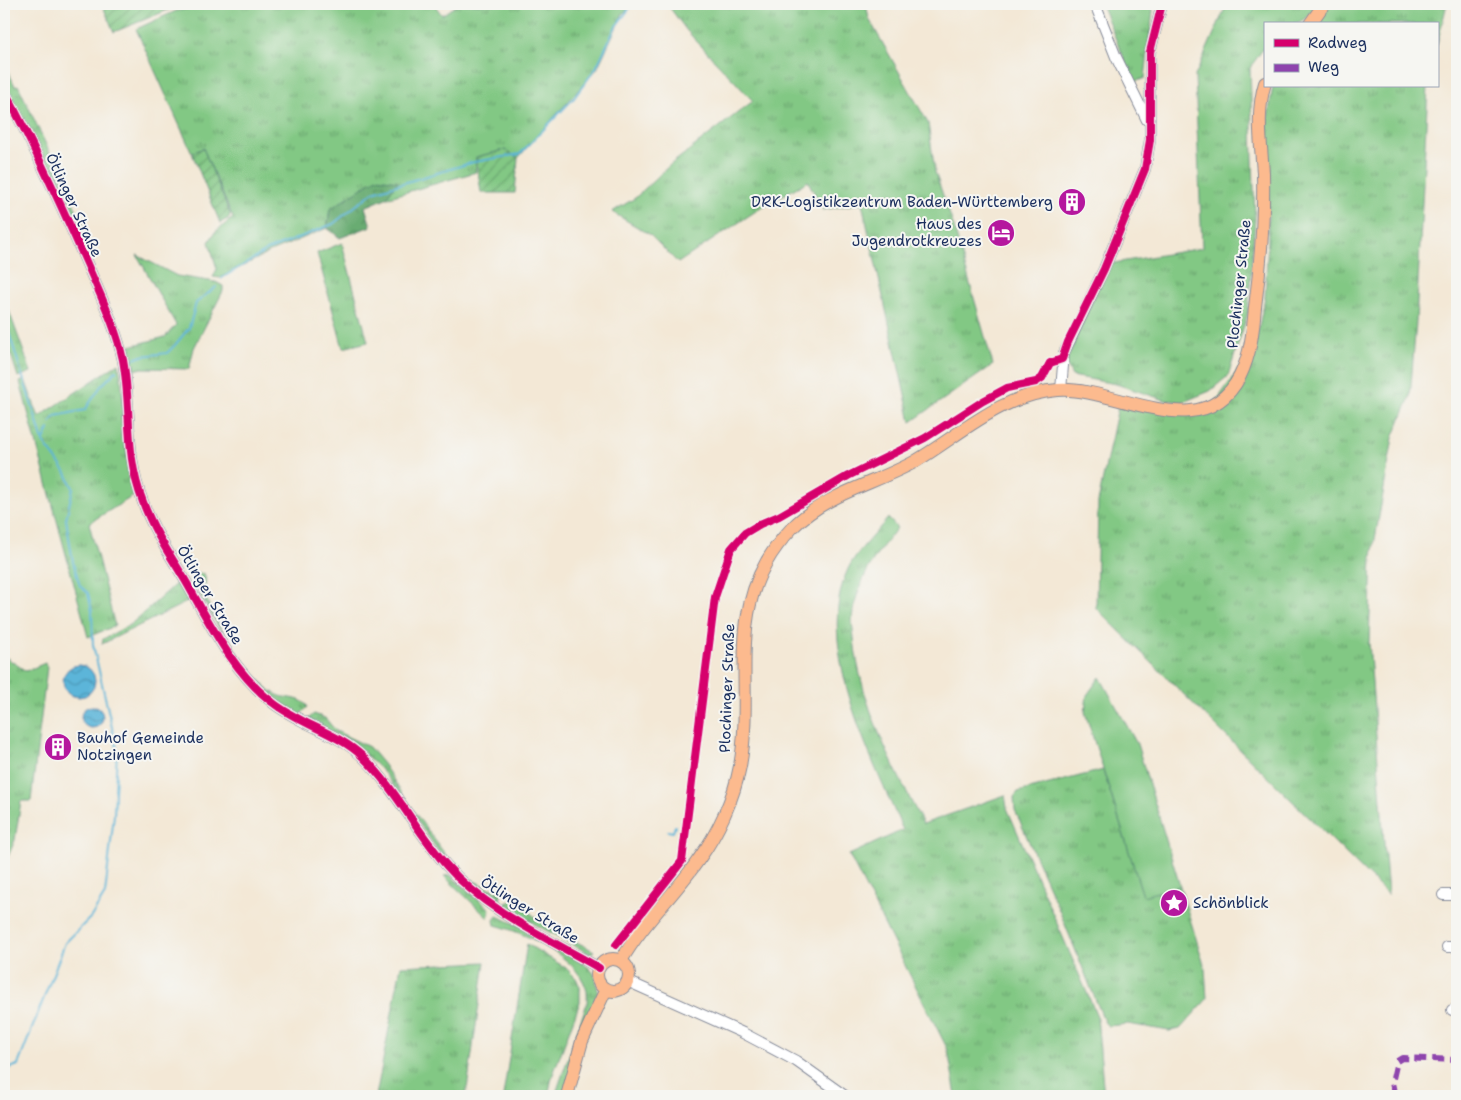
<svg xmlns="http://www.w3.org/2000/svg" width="1461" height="1100" font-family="'Shantell Sans',sans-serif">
<defs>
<pattern id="grass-tufts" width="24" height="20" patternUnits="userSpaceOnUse" patternTransform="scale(1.25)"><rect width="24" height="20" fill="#82c884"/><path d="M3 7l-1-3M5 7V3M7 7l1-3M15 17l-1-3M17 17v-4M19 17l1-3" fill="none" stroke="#6aa36f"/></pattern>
<pattern id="forest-crowns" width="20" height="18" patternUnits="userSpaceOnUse" patternTransform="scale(1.25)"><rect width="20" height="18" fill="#69ac72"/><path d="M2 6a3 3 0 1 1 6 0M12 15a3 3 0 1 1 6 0" fill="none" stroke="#568c61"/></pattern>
<pattern id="garden-furrows" width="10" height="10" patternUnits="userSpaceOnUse" patternTransform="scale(1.25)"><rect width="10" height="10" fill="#82c884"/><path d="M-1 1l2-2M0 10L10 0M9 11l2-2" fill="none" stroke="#6aa36f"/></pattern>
<pattern id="water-waves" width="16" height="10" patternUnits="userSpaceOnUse" patternTransform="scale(1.25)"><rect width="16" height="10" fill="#5cb5d9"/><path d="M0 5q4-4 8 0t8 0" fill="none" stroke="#4b94b3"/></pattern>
</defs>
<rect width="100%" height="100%" fill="#f6f6f2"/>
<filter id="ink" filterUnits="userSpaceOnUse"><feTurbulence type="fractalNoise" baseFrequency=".02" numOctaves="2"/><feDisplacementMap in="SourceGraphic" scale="10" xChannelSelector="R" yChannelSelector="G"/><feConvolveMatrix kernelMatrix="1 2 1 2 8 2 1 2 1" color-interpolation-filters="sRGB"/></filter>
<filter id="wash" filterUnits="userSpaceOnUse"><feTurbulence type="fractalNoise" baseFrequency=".0096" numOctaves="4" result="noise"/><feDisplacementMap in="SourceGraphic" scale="20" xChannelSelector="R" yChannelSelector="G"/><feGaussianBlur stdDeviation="1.12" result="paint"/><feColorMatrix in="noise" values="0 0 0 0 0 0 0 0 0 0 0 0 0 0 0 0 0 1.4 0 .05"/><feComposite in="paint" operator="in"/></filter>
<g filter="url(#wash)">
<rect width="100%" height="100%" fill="#f3e8d6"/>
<path fill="url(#grass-tufts)" stroke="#4e7c71" d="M212,4H434L442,15L458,4H636L623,13L597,69L518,158L505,150L476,157V172L386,198L397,181L330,209L327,228L270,252L220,278L213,277L217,269L209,242L215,232L233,218L203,148L192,153L136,29L176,11Z
M667,4H866L869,19L928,123L935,172L953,224L993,365L911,422L862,203L823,210L808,181L762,207L678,263L649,234L612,212L635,198L670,165L753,101L687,31Z
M1101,4H1148L1153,10L1145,78L1134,82Z
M1227,4H1316C1303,29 1289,24 1265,24V46L1250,68L1255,219L1248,313L1228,376L1210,391L1183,402L1165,400L1116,384L1072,376L1065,362L1108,264L1202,248L1195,76Z
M1331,4H1447L1437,44V24H1316Z
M4,62L15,86L18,85L86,230H76L4,85Z
M1273,86H1428L1416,322L1410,397L1393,438L1372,556L1369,642L1388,895L1096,608L1098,502L1119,402L1210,410L1255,346L1265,297L1268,239L1267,123Z
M342,243L368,342L343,348L317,253Z
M137,255L177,276L216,282L223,286V291L194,348L189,369L143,368L130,371L126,347L165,337L176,325Z
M4,297L31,372L18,377L4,333Z
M119,363C126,408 122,451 135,495L89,523L115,626L88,637L20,382L25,380L39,417Z
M888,518L897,528C875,556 860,576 853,612C851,620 853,630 854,638C860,704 893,766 923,824L1005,795L1007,808L1097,1016L1104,1096H956L948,1050L849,855L903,830C872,760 813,645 848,569C855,553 876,533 888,518Z
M199,573L204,574C208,581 202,589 205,596C217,627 246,670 271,691C284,702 300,694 308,707L299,716L267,694L236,658L191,578Z
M177,583L183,586L191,600L102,644L103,639L131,624Z
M4,656L26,671L45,663L47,667L31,801H21L15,840L4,866Z
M314,714L325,718L336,731L369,747L384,765L410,806L450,861L467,878L501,893L500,902H495L477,891L439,852L385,774L362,751L308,719Z
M1103,770L1143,895L1180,886L1205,968L1207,999L1180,1029L1169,1031L1128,1024L1108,1026L1105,1023L1062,917L1015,810L1014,797L1018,792Z
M450,875L490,909L488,918L444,876Z
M513,900L550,928L594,951L590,954L507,909L506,903Z
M497,916C523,927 573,951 592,971C597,977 597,985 598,993L563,1096H555L587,1003C587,999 588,992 586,988C576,956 525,933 495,925L494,920Z
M527,944L566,968L576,978L580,987V1002L552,1077L548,1096H503Z
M485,962L466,1096H376L401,966Z"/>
<path fill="url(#forest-crowns)" stroke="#426e68" d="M377,178L398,181L386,198L365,207L371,226L340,238L327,228L330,209Z"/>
<path fill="#82c884" stroke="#4e7c71" d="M1100,677L1137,744L1180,886L1143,896L1085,712L1087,695Z"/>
<path fill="url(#garden-furrows)" stroke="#4e7c71" d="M102,4H171L173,8L114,32Z
M203,148L230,214L229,218L220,223L192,153Z
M505,150L518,158L515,193H481L476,157Z"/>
<path fill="url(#water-waves)" stroke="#3c729c" d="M63 681a16 16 0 1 1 32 0a16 16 0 1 1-32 0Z
M81 717a11 11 0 1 1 22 0a11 11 0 1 1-22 0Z"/>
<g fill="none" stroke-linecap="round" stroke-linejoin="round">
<path stroke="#5cb5d9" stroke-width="2" d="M222,278L268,250L333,224L373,192L474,162L520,154L574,98L596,68L616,26L633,4
M4,317L43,441
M131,360L142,356L167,353L175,345L189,328L196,303L216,287
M51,422L55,416L85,410L101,386L116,371
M668,831L673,832L675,826
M4,1067L10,1068L18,1065L65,943L91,917L105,894L114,815L117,749L93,645L92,611L88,593L80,586L73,562L66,519L73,488L65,471L43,442L49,429"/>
</g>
</g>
<g filter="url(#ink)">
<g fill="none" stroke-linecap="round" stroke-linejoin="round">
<defs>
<path id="minor" d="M1095,4L1116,57L1147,120
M4,90C35,147 62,207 88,266C101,297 116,327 123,360C132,408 124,454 143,502C153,530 170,555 185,580C210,623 232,671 272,702C299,724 338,733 362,756C396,789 416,831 447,866C485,910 549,939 599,968
M1061,390L1064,353L1104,269L1145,169L1150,140V52L1162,4
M1443,895H1457
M1447,947H1457
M627,981L743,1033L796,1061L845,1096
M1452,1010H1457"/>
<path id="major" d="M1310,24L1324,4
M597 975a16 16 0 1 1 32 0a16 16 0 1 1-32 0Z
M621,961C642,924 675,894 699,859C718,833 734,798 740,766C756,679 720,603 792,528C826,493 875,484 916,461C961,434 1002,394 1058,390C1116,386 1203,449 1240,376C1251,354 1253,330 1255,307C1261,262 1264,217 1263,173C1261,143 1256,112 1265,83
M567,1096L582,1041L606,989"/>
</defs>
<use href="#minor" stroke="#878c9a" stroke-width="12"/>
<use href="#major" stroke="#878c9a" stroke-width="14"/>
<use href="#minor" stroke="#fff" stroke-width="10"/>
<use href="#major" stroke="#fcba8e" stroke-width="12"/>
<path stroke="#8e44ad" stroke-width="6" stroke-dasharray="12 6" stroke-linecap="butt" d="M1395,1096L1392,1083L1397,1061L1402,1058L1457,1060"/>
<defs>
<path id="cycleway" d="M4,90C35,147 62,207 88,266C101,297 116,327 123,360C132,408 124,454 143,502C153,530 170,555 185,580C210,623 232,671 272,702C299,724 338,733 362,756C396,789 416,831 447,866C485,910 549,939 599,968
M616,945L682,861L715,597L731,549L745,533L760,524L779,516L848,476L925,438L983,401L1007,388L1036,382L1042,378L1050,363L1062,359L1068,342L1104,269L1145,169L1150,140V52L1162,4"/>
</defs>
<use href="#cycleway" stroke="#f6f6f2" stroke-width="11"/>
<use href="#cycleway" stroke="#d6006c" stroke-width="8"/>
</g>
</g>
<defs>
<symbol id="building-disc" viewBox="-11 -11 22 22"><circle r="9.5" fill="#b5179e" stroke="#f6f6f2"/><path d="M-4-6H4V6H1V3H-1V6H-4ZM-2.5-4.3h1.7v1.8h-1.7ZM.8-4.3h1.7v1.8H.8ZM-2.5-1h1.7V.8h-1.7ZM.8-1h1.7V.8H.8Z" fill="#fff"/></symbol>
<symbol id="hotel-disc" viewBox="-11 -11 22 22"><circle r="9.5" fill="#b5179e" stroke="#f6f6f2"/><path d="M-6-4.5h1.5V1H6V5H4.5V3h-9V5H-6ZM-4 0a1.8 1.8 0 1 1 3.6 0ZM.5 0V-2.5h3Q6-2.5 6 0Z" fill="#fff"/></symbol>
<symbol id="sight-disc" viewBox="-11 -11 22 22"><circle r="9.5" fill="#b5179e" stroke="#f6f6f2"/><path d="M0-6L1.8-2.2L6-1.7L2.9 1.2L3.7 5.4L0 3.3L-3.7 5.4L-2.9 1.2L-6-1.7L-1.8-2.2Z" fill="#fff"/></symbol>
</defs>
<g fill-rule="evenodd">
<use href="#building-disc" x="1056" y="186" width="32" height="32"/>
<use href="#hotel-disc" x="985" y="217" width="32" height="32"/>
<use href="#building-disc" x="42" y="731" width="32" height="32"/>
<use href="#sight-disc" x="1158" y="887" width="32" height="32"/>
</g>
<g text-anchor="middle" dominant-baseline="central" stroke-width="4" stroke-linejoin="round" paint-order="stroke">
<g font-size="15" fill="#1b2f5e" stroke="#f6f6f2" text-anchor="end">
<text x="1053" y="202">DRK-Logistikzentrum Baden-Württemberg</text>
<text x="982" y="224">Haus des<tspan x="982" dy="17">Jugendrotkreuzes</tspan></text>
<text x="77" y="738" text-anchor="start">Bauhof Gemeinde<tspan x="77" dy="17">Notzingen</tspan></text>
<text x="1193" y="903" text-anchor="start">Schönblick</text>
</g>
<g font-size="15" fill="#1b2f5e" stroke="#f6f6f2">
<text transform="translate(74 205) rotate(65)">Ötlinger Straße</text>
<text transform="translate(1239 284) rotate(-84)">Plochinger Straße</text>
<text transform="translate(210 595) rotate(59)">Ötlinger Straße</text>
<text transform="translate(727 688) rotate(-88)">Plochinger Straße</text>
<text transform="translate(530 910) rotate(32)">Ötlinger Straße</text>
</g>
</g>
<rect width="1461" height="1100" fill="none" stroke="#f6f6f2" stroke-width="20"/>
<rect x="1264" y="22" width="175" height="65" fill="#f6f6f2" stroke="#9ea6b7"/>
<rect x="1274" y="39" width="25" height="8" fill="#d6006c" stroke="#9ea6b7"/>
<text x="1308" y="48" font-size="15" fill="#1b2f5e">Radweg</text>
<rect x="1274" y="64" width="25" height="8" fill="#8e44ad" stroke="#9ea6b7"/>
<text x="1308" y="72" font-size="15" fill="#1b2f5e">Weg</text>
</svg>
